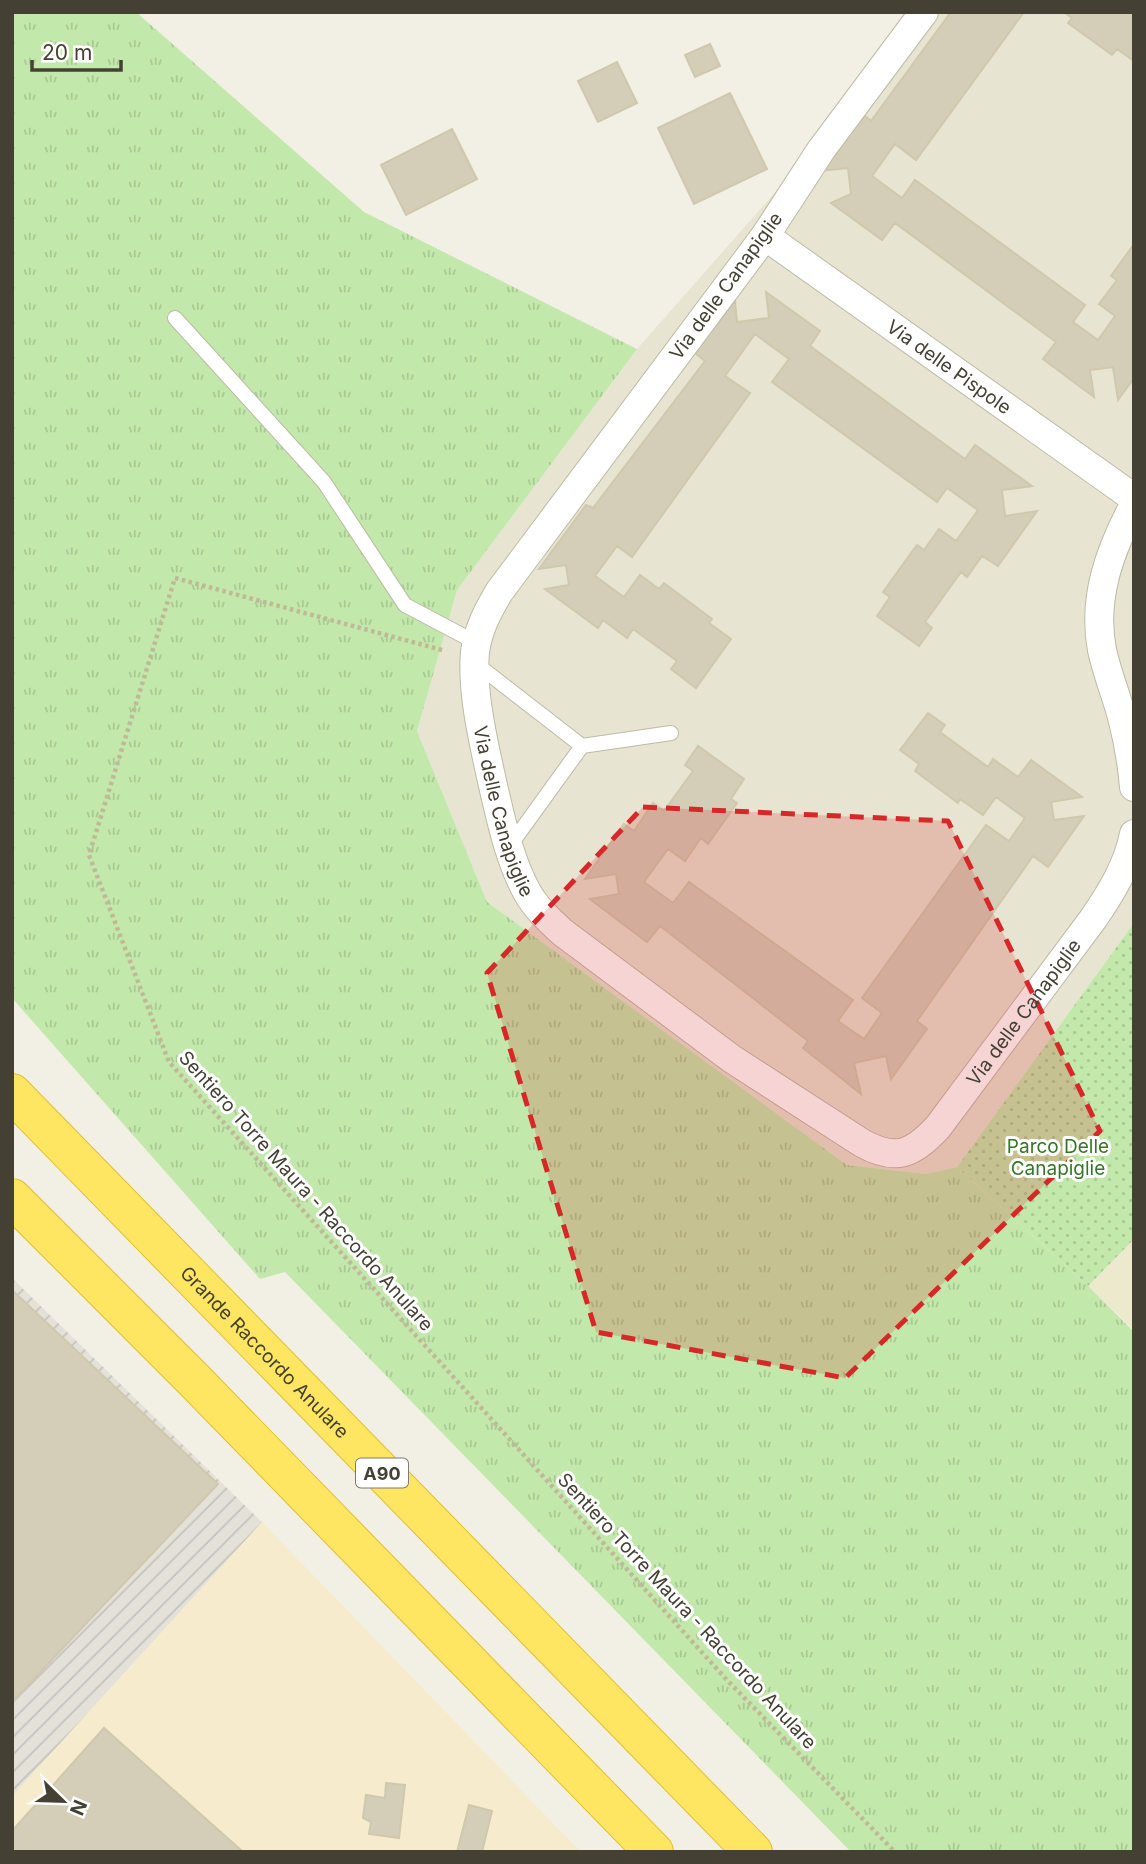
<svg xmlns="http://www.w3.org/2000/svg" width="1146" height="1864" font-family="Inter,sans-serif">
<defs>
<pattern id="industrial-furrows" width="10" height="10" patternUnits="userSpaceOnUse" patternTransform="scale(1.75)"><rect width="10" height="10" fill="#e4e1d9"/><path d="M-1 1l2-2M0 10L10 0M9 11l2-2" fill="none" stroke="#c5c2bb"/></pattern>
<pattern id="grass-tufts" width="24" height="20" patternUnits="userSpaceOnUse" patternTransform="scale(1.75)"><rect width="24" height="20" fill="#c2e8ab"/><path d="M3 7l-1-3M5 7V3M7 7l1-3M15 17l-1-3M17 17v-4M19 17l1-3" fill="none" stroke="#a8c894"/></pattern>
<pattern id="park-dots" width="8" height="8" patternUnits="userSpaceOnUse" patternTransform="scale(1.75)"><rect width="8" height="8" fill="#c2e8ab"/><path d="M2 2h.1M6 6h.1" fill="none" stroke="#a8c894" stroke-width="1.8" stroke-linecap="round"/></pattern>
</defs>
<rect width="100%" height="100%" fill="#f2f0e4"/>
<path fill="#e7e4d1" d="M934,12H1134V923L957,1167L926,1174L847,1165L487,902L417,731L457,590L637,349Z"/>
<path fill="#f6eccd" d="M262,1522L581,1852H12V1796Z"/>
<path fill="url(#industrial-furrows)" d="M12,1278L262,1522L12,1796Z"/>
<path fill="#ece9cd" d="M1134,1239V1330L1088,1286Z"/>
<path fill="url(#grass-tufts)" d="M12,12H136L364,212L637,349L457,590L417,731L487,902L847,1165L926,1174L957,1167L1088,1286L1134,1332V1852H851L285,1272L260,1279L12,998Z"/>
<path fill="url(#park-dots)" d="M1134,923V1239L1088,1286L957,1167Z"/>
<path fill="#d4ceb9" stroke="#cfc8ac" stroke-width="2" d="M951,12H1024L916,160L895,144L872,176L902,198L915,180L1085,305L1073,322L1098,340L1115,316L1099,304L1117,280L1111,276L1134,244V378L1118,400L1113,367L1090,370L1094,397L1043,359L1056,342L895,223L882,240L831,203L851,194L848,168L819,171L862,113L871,121Z
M1064,12H1134V61L1117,49L1112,55L1068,23L1072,18Z
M710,44L720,66L695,77L685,55Z
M617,62L637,103L598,122L578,81Z
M730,93L767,169L694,204L658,128Z
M452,129L477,179L406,215L381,165Z
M766,292L820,331L810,346L965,459L975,445L1032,486L1002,490L1005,516L1037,511L998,566L982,556L967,577L961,572L925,622L932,628L919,646L877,616L890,597L883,592L917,545L924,550L939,529L956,541L978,510L947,488L937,502L772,382L789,359L755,334L725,376L750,393L632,557L617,546L595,576L624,597L640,575L659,589L664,583L712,619L709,623L731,639L696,688L671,669L677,661L633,629L627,638L603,620L598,628L545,589L569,585L566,565L539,569L586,505L593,508L705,361L695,353L735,301L737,322L769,318Z
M928,713L945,725L940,732L988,767L993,759L1018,777L1031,760L1082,797L1051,802L1054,820L1084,816L1048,867L1033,856L917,1021L927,1029L891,1079L886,1056L854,1063L861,1094L803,1048L808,1041L660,926L647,942L590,899L619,894L616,874L585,879L624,824L634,831L653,803L664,811L693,771L685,765L698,746L744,779L731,799L737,803L708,844L701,838L685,861L668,849L644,882L673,903L689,882L853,1000L838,1021L864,1039L882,1013L862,998L986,825L1009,841L1025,818L996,797L983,815L960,799L958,803L915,771L919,764L900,750Z
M12,1290L218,1484L12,1702Z
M104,1728L242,1851V1852H12V1831Z
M386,1783L405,1785L399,1838L369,1834L371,1822L363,1818L366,1795L385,1798Z
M469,1805L492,1811L482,1852H457Z"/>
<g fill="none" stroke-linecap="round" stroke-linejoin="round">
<defs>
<path id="service" d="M175,318L324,482L405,605L477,643
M475,663L582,746L509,847
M582,746L671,733"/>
<g id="minor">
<path id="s1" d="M924,12L821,150L765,236L499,592C488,611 478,629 475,652C471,693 485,749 494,790C502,824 510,861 527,892C536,908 549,920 562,932L732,1059L862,1143C896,1162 913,1154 938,1127L1093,919C1111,893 1128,865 1134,834"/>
<path id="s2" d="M765,236L1134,498"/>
<path d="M1134,505C1110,550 1092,598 1102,650C1107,673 1116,695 1122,717C1128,740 1132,764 1134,787"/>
</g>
<g id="motorway">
<path id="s3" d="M12,1093L753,1852"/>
<path d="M12,1198L193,1379L654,1852"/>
</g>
</defs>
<use href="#service" stroke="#bebaa6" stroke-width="16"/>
<use href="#minor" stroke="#bebaa6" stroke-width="30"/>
<use href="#motorway" stroke="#e1bf2f" stroke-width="40"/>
<path stroke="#c0b997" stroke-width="4.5" stroke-dasharray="3.5 3.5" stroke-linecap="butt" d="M442,650L175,578L89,855L169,1062L726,1679L895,1852"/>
<use href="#service" stroke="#fff" stroke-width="14"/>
<use href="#minor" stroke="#fff" stroke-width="28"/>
<use href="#motorway" stroke="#ffe662" stroke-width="38"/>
</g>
<path fill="#d62828" fill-opacity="0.2" stroke="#d62828" stroke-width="5" stroke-dasharray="14 9" stroke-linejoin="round" d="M643,807L948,821L1100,1131L845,1378L596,1332L487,973Z"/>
<g text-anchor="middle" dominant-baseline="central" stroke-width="6" stroke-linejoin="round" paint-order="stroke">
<rect fill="#fff" stroke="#7c7a71" stroke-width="2" x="356" y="1458.5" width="52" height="29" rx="5"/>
<g font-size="18" font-weight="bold" fill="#444134">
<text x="382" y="1473">A90</text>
</g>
<g font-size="19" fill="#444134" stroke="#fff">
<text transform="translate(726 286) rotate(-54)">Via delle Canapiglie</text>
<text stroke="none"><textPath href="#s2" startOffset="226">Via delle Pispole</textPath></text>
<text stroke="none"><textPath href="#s1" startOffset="947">Via delle Canapiglie</textPath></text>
<text stroke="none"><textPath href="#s1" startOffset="1682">Via delle Canapiglie</textPath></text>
<text transform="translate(306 1191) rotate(48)">Sentiero Torre Maura - Raccordo Anulare</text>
<text stroke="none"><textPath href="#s3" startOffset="362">Grande Raccordo Anulare</textPath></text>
<text transform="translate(687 1611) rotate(47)">Sentiero Torre Maura - Raccordo Anulare</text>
</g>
<g font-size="19" fill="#367726" stroke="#fff">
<text x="1058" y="1146">Parco Delle<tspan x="1058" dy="22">Canapiglie</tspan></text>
</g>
</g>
<rect width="1146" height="1864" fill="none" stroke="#444134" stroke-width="28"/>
<g transform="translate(63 1801) rotate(113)" stroke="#ffffff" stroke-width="5" paint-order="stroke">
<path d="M0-5L12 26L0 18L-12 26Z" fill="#444134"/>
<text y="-10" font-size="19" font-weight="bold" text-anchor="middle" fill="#444134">N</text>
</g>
<path d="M32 60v10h89v-10" fill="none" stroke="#444134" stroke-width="3.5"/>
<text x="42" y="60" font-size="21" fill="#444134" stroke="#ffffff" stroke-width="5" paint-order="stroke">20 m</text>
</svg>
